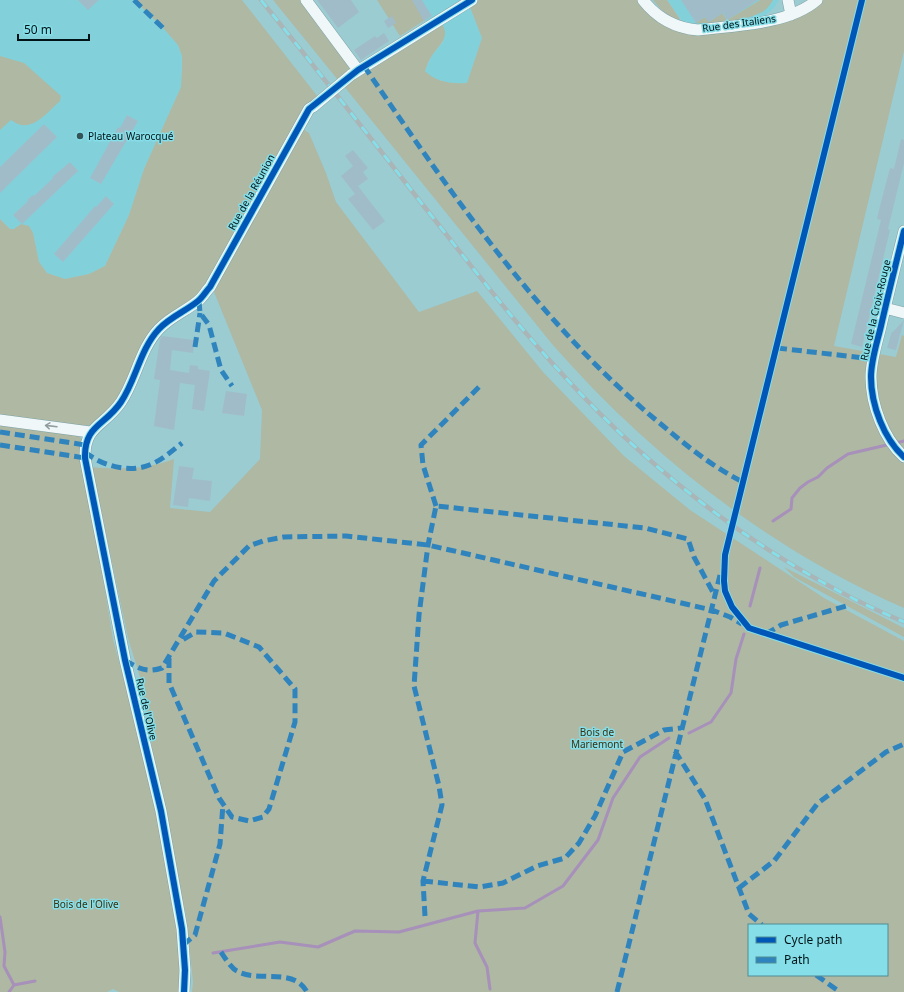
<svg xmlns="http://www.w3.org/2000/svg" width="904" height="992" font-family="'Noto Sans',sans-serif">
<rect width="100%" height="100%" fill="#9bccd2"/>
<path fill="#82d1da" d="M0,0H134L165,30L178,45L182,56L181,87L144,169L129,215L105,266L89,274L65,279L47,273L39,262L33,233L21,224L14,229H10L0,219Z
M413,0H467L482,38L467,83L454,84L432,78L425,71L432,55L444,41L429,26Z
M667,0H779L774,8L763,17L696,26L685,25Z"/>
<path fill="#aeb8a3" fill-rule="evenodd" d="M134,0H242L318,97L205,290L159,326L136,369L111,409L92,425L72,426L0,417V219L10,229H14L21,224L29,226L33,233L39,262L47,273L65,279L89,274L105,266L129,215L144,169L181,87L182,69V56L178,45L165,30Z
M273,0H301L353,69L338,80Z
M377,0H413L425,20L400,36Z
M472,0H643L678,26L757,23L817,0H904V51L834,346L896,357L902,335L904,336V608C769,549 649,455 552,344L343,85L442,24C450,37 440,44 433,54C429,59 427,65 425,71C436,82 451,84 467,83L482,38L468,2Z
M653,0H667L680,19L676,20L666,15Z
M760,0H773C770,5 766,11 760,13C745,21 713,24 695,23L705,17L709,22L722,13L727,20Z
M0,56L24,63L61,96L60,101C45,114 31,135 11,120L0,130Z
M303,129L309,133L326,173L336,202L419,312L477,291L543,372L624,456L690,510L824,598L904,641V992H192L193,982L186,915L164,818L140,677L128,638L92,467C120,470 147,469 174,459L170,508L210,512L260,459L262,410L214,292L245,232ZM749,925H887V975H749Z
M0,423L78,434L84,443V465L113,639L142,748L168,866L178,925L180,992H119L113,989L107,992H0Z
M784,567L904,628V637L794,577Z"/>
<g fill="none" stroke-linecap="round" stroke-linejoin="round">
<path stroke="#a790ba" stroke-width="3" d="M896,443L904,441
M773,521L791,509L792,498L800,488L808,482L818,477L827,468L848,454L891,444
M750,606L760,568
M689,733L711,722L731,693L736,659L744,634
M478,911L475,943L487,967L490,989
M0,917L5,952L4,966L14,985
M213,953L280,942L318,947L355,931L399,932L478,911L525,908L563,886L598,840L613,798L640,757L669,738
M9,992L14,985L35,981"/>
</g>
<path fill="#a1bcc9" d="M78,0H99L88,10Z
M317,0H351L359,12L338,28Z
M412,0H422L432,16L424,21Z
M681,0H758L727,20L723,13L709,22L705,17L696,23Z
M392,16L396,23L388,28L384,21Z
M384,33L389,41L361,60L354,50L375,36L377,38Z
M127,115L138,121L101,184L90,178L118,127L120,128Z
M44,124L57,137L0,193V167Z
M901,139L904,140V163L888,229L890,230L862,347L851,344L881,220L877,219L879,210L890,168L894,169Z
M353,150L368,168L363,172L368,179L358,186L385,221L373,230L348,199L355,194L341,176L353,166L345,156Z
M70,162L78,171L22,224L13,215L28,201L27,200L33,195L34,196L53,178L52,177Z
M106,196L114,204L63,262L54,254L95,206L96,207Z
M904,320L896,350L887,348L892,331L893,332Z
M162,336L194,340L193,353L172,350L170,370L189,373L190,365L198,366V369L210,371L204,411L192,409L195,385L180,383L174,430L154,426L160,380L154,379L160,339Z
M226,391L247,394L244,416L222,413Z
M179,466L194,468L192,479L212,481L210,501L189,498L188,507L173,505Z"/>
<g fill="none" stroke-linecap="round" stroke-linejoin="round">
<defs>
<path id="minor" d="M306,0L358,70
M643,0C657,18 675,28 698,30C735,25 788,25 817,0
M788,0L791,15
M351,75L472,0
M904,231C896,263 888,295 881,326C877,343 871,360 871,377C871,405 884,439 904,457
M885,308L904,313
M0,420L90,432
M184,992L185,970L182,929L161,811L125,660L85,458C84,425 105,426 121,402C136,380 140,349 159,329C170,317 186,311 198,301C203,297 206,291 210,287L309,109L314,106"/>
</defs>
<use href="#minor" stroke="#7ba2a7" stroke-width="12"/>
<use href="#minor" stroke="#f0f7f8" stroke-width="11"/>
<defs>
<path id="rail" d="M261,0C314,66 367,133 419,200C466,259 512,320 564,376C657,478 776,568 904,622"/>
</defs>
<use href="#rail" stroke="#a9b5b6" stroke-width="4.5"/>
<use href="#rail" stroke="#85dee8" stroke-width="3" stroke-dasharray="9" stroke-linecap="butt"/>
<defs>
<path id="minor-bridge" d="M314,106L351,75"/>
</defs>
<use href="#minor-bridge" stroke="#7ba2a7" stroke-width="12" stroke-linecap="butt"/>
<use href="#minor-bridge" stroke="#f0f7f8" stroke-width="11"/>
<path stroke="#2f84be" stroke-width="5" stroke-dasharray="10 5" stroke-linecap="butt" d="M134,0L165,30
M364,66C449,191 544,329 662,425C688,447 713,467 743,482
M199,301L200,313L209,325L221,370L232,386
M195,347L200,313
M777,348L873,359
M0,432L85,445
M0,445L85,458
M85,452C102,466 130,474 152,464C163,459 172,451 182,443
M436,506L423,465L421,445L479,387
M766,634L781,625L846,606
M169,658V683L219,798L232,817L249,821L263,817L269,809L295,722V689L259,647L224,633L196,632L179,642
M125,660C139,669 146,673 162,668L214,581L249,546L263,541L284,537L346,536L428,545L712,610L730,617L742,624
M675,751L705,799L749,914L762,925
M423,881L480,887L503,883L537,866L565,858L579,843L595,816L623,752L664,730L681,728
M739,888L774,861L818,803L886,752L904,744
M425,916L423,881L442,805L439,786L414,686L419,615L428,545L436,506L645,528L688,539L694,557L715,596
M183,945L195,935L203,906L220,844L223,804
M221,952C225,958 231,968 237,971C258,983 294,967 307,992
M816,975L840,992
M617,992L720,575"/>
<defs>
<path id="cycleway" d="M862,0L725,555L724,581L725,591L732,607L749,628L904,678
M904,231C896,263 888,295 881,326C877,343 871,360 871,377C871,405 884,439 904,457
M184,992L185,970L182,929L161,811L125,660L85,458C84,425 105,426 121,402C136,380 140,349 159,329C170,317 186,311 198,301C203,297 206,291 210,287L309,109L358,70L472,0"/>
</defs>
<use href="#cycleway" stroke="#85dee8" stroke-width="8"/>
<use href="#cycleway" stroke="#0057b8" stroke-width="6"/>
</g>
<defs><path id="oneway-shaft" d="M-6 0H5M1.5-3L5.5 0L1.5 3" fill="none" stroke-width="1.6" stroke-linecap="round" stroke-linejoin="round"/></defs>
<use stroke="#909c9e" href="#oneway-shaft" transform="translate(51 426) rotate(-173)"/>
<circle fill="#365458" stroke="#85dee8" stroke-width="1.5" cx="80" cy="136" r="4"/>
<g text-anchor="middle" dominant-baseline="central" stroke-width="3" stroke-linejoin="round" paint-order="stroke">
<g font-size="10" fill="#001417" stroke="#85dee8">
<text transform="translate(739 23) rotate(-8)">Rue des Italiens</text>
<text transform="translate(251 192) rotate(-61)">Rue de la Réunion</text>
<text transform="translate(875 310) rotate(-77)">Rue de la Croix-Rouge</text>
<text transform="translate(147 709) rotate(77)">Rue de l'Olive</text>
</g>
<g font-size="10" fill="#001417" stroke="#85dee8" text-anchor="start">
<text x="88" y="136">Plateau Warocqué</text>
</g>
<g font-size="10" fill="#3d2f0d" stroke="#85dee8">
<text x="597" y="732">Bois de<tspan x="597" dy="12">Mariemont</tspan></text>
<text x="86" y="904">Bois de l'Olive</text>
</g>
</g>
<rect x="748" y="924" width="140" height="52" fill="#85dee8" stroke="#508d94"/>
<rect x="756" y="937" width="20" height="6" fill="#0057b8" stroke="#508d94"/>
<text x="784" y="944" font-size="12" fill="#001417">Cycle path</text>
<rect x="756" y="957" width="20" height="6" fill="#2f84be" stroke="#508d94"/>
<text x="784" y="964" font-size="12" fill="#001417">Path</text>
<path d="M18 34v6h71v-6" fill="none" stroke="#001417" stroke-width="2"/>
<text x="24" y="34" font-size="12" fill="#001417" stroke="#85dee8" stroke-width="3" paint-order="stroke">50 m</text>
</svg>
